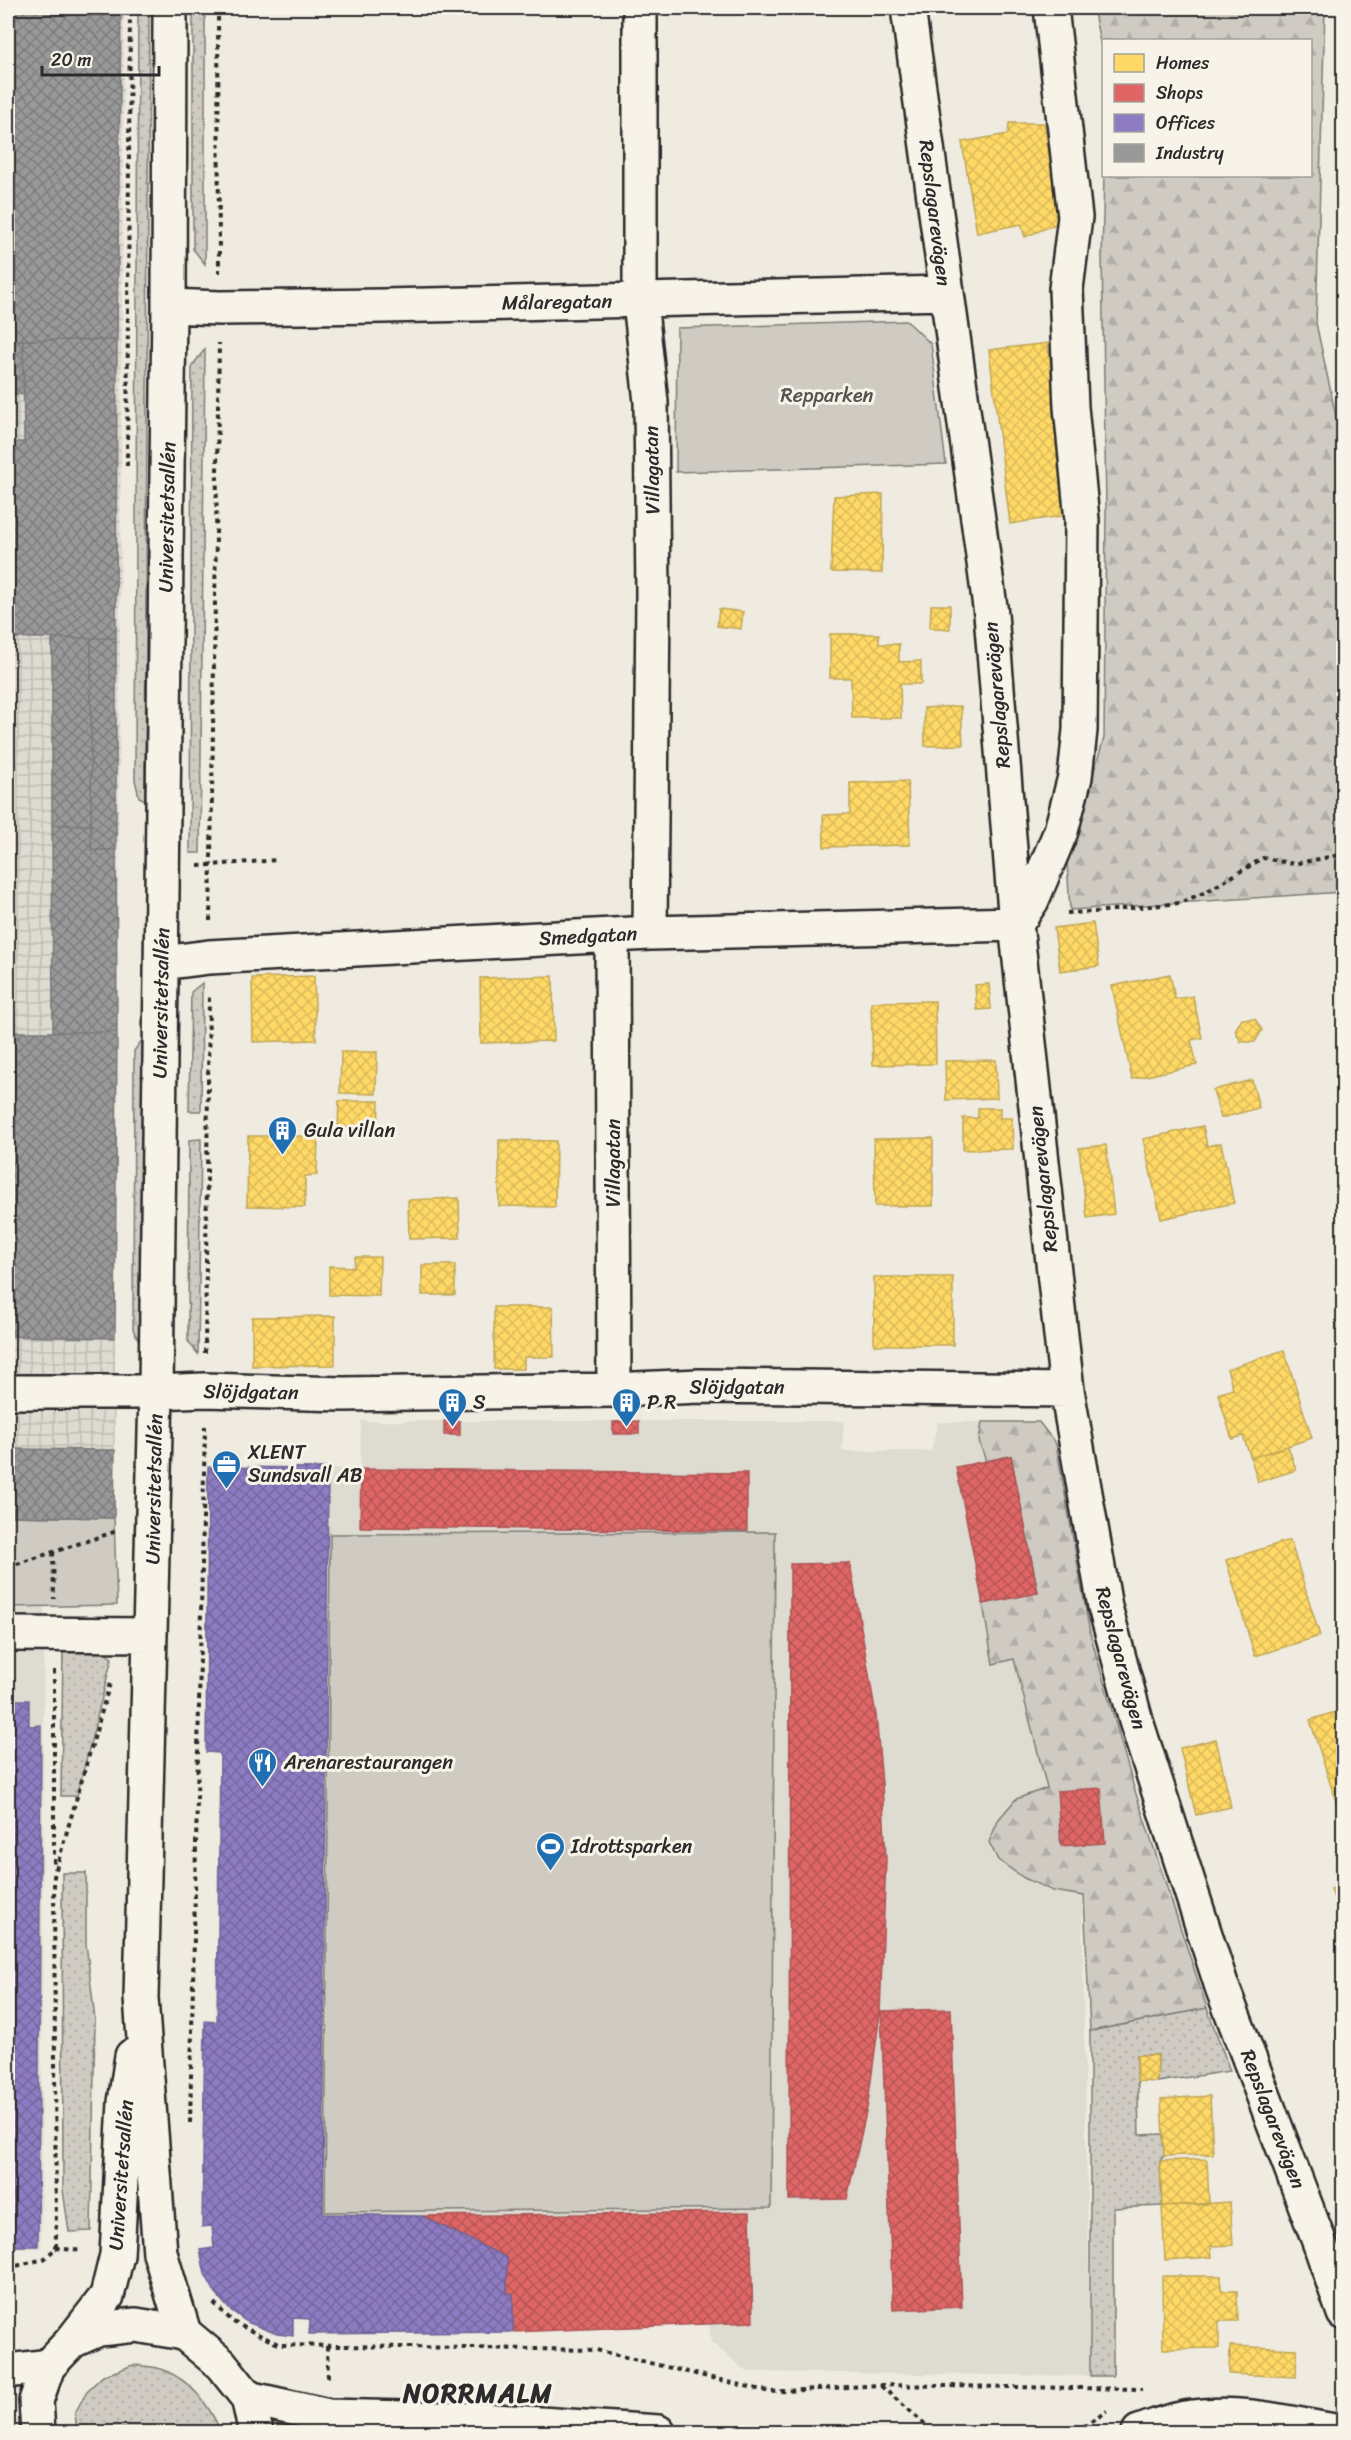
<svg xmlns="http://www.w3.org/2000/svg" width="1351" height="2440" font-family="Sriracha,sans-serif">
<defs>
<pattern id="industrial-grid" width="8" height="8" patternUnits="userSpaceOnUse" patternTransform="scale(1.5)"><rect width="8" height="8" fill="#dedbd1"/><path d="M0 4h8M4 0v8" fill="none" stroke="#bfbcb4"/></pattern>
<pattern id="grass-dots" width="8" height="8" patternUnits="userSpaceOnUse" patternTransform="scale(1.5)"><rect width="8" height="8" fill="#cfcbc2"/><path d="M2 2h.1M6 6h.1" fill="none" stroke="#b2aea7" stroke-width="1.8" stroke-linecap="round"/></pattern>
<pattern id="forest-firs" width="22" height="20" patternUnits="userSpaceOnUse" patternTransform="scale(1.5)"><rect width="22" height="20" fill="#cfcbc2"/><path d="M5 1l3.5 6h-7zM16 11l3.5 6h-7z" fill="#b2aea7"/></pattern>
<pattern id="homes-cross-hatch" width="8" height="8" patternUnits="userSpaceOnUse" patternTransform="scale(1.5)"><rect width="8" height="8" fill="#ffd966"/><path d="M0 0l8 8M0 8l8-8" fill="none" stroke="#dbba59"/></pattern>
<pattern id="shops-cross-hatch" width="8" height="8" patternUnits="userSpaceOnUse" patternTransform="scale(1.5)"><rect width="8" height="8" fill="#e06666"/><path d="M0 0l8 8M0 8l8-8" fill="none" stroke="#b65454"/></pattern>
<pattern id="offices-cross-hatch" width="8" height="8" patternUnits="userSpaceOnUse" patternTransform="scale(1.5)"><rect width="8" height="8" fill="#8e7cc3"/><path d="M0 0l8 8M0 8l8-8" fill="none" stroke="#74669f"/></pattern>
<pattern id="industry-cross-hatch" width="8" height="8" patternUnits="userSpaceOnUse" patternTransform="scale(1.5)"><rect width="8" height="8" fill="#999"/><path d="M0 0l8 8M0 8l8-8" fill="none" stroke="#7d7d7d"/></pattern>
</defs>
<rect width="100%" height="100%" fill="#efebe0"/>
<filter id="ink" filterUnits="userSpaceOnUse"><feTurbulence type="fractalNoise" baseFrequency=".0167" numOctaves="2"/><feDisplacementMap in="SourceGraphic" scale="12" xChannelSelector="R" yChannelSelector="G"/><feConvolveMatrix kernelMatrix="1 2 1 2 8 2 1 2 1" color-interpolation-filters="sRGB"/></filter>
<g filter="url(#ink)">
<path fill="#dedbd1" d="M361,1421H844L842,1451H931L938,1422H1039L1056,1444L1090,1633L1134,1788L1081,1845L1090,2376L747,2372L711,2342L709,2324L513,2332L309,2334L310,2319L294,2318L293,2336L263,2330L247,2322L229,2309L216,2294L205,2274L200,2250L214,2247L212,2226L202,2227L205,2021H217L220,1753L206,1752L208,1467L360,1469Z
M44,1606L41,2248L8,2249V1607Z"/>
<path fill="url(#industrial-grid)" d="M8,8H124L114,1518L8,1516Z"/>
<path fill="url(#grass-dots)" stroke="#7d7b76" stroke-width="1.5" d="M138,8H149L145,800L139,797L135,780Z
M193,8H205V264L193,249Z
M205,349L200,853H190L192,366Z
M202,983L201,1111H189L191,992Z
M145,1036L140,1343L133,1329L134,1051Z
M201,1139L198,1354L188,1341L189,1140Z
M63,1646H94L112,1658L77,1796H61Z
M62,1873H86V1943L95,2020L91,2231L69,2232L63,2190Z
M1207,2008L1230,2071L1157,2082L1158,2055H1137L1139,2135L1163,2134L1164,2156L1160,2161L1162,2206L1113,2208V2376H1090V2031Z
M133,2365C143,2366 156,2366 166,2371C192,2382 210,2407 221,2432H77L75,2413L87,2391L103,2376Z"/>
<path fill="url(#forest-firs)" stroke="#7d7b76" stroke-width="1.5" d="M1093,8H1325L1316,323L1343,449V892L1070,910L1067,862L1104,738L1106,508L1102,256L1104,176H1310V40H1104L1103,56Z
M982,1422H1039L1056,1444L1090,1633L1134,1788L1207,2008L1090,2031L1084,1896L1053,1891L1024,1878L998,1860L989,1842L999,1819L1016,1799L1047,1788L1014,1659L993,1664L983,1604L1038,1592L1011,1456L986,1461L979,1441Z"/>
<path fill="#cfcbc2" stroke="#7d7b76" stroke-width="1.5" d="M907,321L931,344L946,464L676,472L677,328Z
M8,1516L114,1518L117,1605L8,1607Z
M775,1532L771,2208L325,2212L330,1534Z"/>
<path fill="url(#homes-cross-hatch)" stroke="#bfa554" stroke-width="1.5" d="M762,8H817V10L762,11Z
M1009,123H1044L1060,222L1025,237L1021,224L977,233L962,142L1008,134Z
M1048,343L1067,515L1010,524L989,350Z
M883,494L882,573L831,572L834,496Z
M931,605H950V629L930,628Z
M719,609L743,612L741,629L717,626Z
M830,634H879V644H899V662L921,661V684H900L901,718H852L851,678H830Z
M961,706L963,745L925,746L924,708Z
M908,781L910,845L824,847L823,815L850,814V783Z
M1093,923L1099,966L1060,971L1054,928Z
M1170,974L1175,999L1193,996L1202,1038L1191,1040L1197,1065L1132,1079L1112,986Z
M314,976L316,1040L253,1042L252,978Z
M553,976L554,1041L481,1043L480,978Z
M989,984L991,1009L977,1010L975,985Z
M935,1001L936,1064L873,1065L871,1002Z
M1242,1019H1255L1262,1030L1255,1042H1241L1235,1030Z
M341,1052H377L376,1094L340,1093Z
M996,1060L997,1098L946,1100L945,1061Z
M1252,1080L1259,1108L1221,1118L1213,1090Z
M339,1101H379L378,1129L338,1128Z
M978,1108H1000V1118H1012L1013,1149L963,1150V1118H978Z
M1203,1126L1207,1146L1221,1143L1234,1203L1161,1219L1143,1139Z
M248,1136H318L317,1175L305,1176V1207L247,1206Z
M933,1138V1206H875L874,1139Z
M499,1140L556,1141L555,1207L499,1206Z
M1106,1145L1114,1214L1087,1218L1079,1148Z
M459,1198L460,1238L409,1239L408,1200Z
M355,1257H380L379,1296L329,1295V1266L354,1267Z
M422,1265H455V1295H422Z
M874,1277H953V1345H874Z
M494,1307H553L554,1357H524V1369H494Z
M335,1316V1365L252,1366V1317Z
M1284,1350L1312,1438L1251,1458L1243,1436L1232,1439L1218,1394L1233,1389L1227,1369Z
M1288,1446L1296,1470L1258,1482L1251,1458Z
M1290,1540L1320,1636L1255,1656L1226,1560Z
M1344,1709V1827L1310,1720Z
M1216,1739L1231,1807L1196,1815L1180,1748Z
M1344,1885V1927L1331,1889Z
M1137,2055H1158L1157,2082L1137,2081Z
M1210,2096L1213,2154L1164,2156L1161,2099Z
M1207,2159L1209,2204L1162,2206L1160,2161Z
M1230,2202L1233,2245L1211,2246L1212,2257L1165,2260L1162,2206Z
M1162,2276H1221V2291H1237L1238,2321H1219V2348L1163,2349Z
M1230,2346L1297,2349L1296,2377L1229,2374Z"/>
<path fill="url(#shops-cross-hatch)" stroke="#aa5454" stroke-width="1.5" d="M444,1421H460V1435H444Z
M639,1421V1434H613V1422Z
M1011,1456L1038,1593L983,1604L956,1467Z
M361,1469L747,1473V1531L360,1527Z
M850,1563L876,1715L882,1784L886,1859L880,2013L868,2103L847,2199L789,2200L790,1564Z
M1101,1788L1105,1843L1061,1846L1057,1791Z
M951,2009L962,2307L893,2310L881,2011Z
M750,2212L753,2322L513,2332V2294L507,2293V2258L422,2216Z"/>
<path fill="url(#offices-cross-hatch)" stroke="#706495" stroke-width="1.5" d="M208,1467L328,1468L323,2214L422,2216L507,2258V2293L513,2294V2332L309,2334L310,2319L293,2318V2336L277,2334L247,2322L229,2309L216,2294L205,2274L200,2250L214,2248L212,2226L202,2227L205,2021L217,2022L220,1753L206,1752Z
M8,1700H29V1726L41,1725L38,2246H8Z"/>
<path fill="url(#industry-cross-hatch)" stroke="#787878" stroke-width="1.5" d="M8,8H121L117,340H8Z
M8,340H23L24,394L8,395Z
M23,340H117L116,638H8V442H24Z
M52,638H91V825H52Z
M91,638H116V850H91Z
M52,825H91V850H116L117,1032H53Z
M8,1032H117L115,1338L8,1336Z
M8,1449L115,1450L114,1518L8,1516Z"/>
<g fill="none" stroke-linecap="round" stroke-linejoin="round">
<defs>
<path id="minor" d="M170,8L169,306L156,1392L141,1998L160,2253L184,2333
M640,8V301L651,402L653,593L650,933
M908,8L991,614L1016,924L1067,1390L1105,1607L1136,1721L1222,1987L1319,2241L1344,2313
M169,306L220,308L383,306L946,293
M1016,924L1032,900L1061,831L1075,777L1080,730L1082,520L1071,407L1066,289L1075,217L1051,8
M612,936L614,1390
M162,963L209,957L650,933L1016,924
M8,1392H156L205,1390L343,1394L614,1390L699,1386L1067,1390
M8,1634L150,1635
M72,2341L107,2296L117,2255L125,2102L132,2056
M248,2398L329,2416L481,2420L658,2432
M1139,2432C1156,2426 1174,2419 1193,2417C1242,2410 1292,2424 1340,2432"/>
<path id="major" d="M8,2371L48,2366
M38,2432L36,2401L48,2366L72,2341L99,2329L136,2325L184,2333L221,2364L248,2398L256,2432"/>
</defs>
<use href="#minor" stroke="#2b2b2b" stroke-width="38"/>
<use href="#major" stroke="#2b2b2b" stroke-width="38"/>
<path stroke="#2b2b2b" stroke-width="4" stroke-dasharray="4.5 4.5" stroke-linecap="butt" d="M218,8L219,273
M127,466L130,8
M198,866L277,860
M1067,913L1095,912L1179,903L1206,892L1263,858L1294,864L1344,854
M210,921L219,343
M205,1353L209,994
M53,1552L54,1599
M8,1567L117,1531
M54,1670V1869
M190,2123L205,1426
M56,2248L82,2251
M8,2268L44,2259L56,2248L54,1876L110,1683
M214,2303L233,2322L280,2345L596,2350L770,2392L880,2385L1142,2389
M327,2346L328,2378
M881,2386L934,2432
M1076,2432L1107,2411"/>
<use href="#minor" stroke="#f7f3e8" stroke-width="33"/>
<use href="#major" stroke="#f7f3e8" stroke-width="33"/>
</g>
</g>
<defs>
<symbol id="building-pin" viewBox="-11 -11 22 30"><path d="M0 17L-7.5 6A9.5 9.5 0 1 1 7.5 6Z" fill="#1f6fb2" stroke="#f7f3e8"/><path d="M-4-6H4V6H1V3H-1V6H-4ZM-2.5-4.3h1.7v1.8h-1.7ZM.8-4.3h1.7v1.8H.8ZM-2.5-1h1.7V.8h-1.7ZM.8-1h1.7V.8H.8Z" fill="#fff"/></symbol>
<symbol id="office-pin" viewBox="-11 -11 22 30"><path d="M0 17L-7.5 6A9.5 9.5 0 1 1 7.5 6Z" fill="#1f6fb2" stroke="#f7f3e8"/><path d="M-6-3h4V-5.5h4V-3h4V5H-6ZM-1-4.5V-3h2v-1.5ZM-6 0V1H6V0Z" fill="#fff"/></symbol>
<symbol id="restaurant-pin" viewBox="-11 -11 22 30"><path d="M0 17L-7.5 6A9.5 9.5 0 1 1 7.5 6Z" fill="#1f6fb2" stroke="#f7f3e8"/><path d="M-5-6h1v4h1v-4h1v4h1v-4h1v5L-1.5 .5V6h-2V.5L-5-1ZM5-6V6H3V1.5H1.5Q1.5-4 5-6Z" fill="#fff"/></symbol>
<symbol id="stadium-pin" viewBox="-11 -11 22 30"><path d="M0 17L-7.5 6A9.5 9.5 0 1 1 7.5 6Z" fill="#1f6fb2" stroke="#f7f3e8"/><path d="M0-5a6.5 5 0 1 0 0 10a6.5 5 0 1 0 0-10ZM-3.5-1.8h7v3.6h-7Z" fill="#fff"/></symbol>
</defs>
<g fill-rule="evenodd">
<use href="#building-pin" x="266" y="1114" width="33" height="45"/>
<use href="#building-pin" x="436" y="1386" width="33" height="45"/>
<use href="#building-pin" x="610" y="1386" width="33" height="45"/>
<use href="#office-pin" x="210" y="1448" width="33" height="45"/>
<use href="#restaurant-pin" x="246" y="1746" width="33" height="45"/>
<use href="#stadium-pin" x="534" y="1830" width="33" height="45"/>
</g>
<g text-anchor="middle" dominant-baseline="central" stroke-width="6" stroke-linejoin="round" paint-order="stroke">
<g font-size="20" fill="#2b2b2b" stroke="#f7f3e8">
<text transform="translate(935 213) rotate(83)">Repslagarevägen</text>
<text transform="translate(557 302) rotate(-1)">Målaregatan</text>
<text transform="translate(652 470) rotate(-91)">Villagatan</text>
<text transform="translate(167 517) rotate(-89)">Universitetsallén</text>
<text transform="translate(997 695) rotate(-95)">Repslagarevägen</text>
<text transform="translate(588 936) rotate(-3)">Smedgatan</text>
<text transform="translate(161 1003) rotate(-89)">Universitetsallén</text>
<text transform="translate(613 1163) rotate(-90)">Villagatan</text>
<text transform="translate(1043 1179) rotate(-96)">Repslagarevägen</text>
<text x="737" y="1387">Slöjdgatan</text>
<text transform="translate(251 1392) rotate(1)">Slöjdgatan</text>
<text transform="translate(154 1489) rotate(-89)">Universitetsallén</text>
<text transform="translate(1121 1658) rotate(75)">Repslagarevägen</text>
<text transform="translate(1273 2119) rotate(69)">Repslagarevägen</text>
<text transform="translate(121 2175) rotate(-86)">Universitetsallén</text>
</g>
<g font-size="20" fill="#545351" stroke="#f7f3e8">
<text x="827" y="395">Repparken</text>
</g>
<g font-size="20" fill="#2b2b2b" stroke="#f7f3e8" text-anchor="start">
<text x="304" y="1130">Gula villan</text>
<text x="473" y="1402">S</text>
<text x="647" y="1402">P R</text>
<text x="248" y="1452">XLENT<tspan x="248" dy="23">Sundsvall AB</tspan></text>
<text x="284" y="1762">Arenarestaurangen</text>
<text x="571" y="1846">Idrottsparken</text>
</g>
<g font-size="26" font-weight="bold" letter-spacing="1.5" fill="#2b2b2b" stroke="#f7f3e8">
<text x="478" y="2393">NORRMALM</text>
</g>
</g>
<rect width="1351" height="2440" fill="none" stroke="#f7f3e8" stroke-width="30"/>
<rect x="15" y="15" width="1321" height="2410" fill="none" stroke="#2b2b2b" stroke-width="2" filter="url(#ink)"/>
<rect x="1102" y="39" width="210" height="138" fill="#f7f3e8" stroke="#a5a39c" stroke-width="1.5"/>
<rect x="1114" y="54" width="30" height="18" fill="#ffd966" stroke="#a5a39c" stroke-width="1.5"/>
<text x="1156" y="69" font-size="18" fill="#2b2b2b">Homes</text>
<rect x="1114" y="84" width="30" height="18" fill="#e06666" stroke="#a5a39c" stroke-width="1.5"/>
<text x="1156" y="99" font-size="18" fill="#2b2b2b">Shops</text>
<rect x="1114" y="114" width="30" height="18" fill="#8e7cc3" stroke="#a5a39c" stroke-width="1.5"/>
<text x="1156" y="129" font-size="18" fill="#2b2b2b">Offices</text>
<rect x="1114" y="144" width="30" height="18" fill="#999999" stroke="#a5a39c" stroke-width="1.5"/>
<text x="1156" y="159" font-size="18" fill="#2b2b2b">Industry</text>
<path d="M42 66v9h117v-9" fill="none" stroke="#2b2b2b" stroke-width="3"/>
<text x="51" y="66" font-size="18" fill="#2b2b2b" stroke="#f7f3e8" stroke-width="4.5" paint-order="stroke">20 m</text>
</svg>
